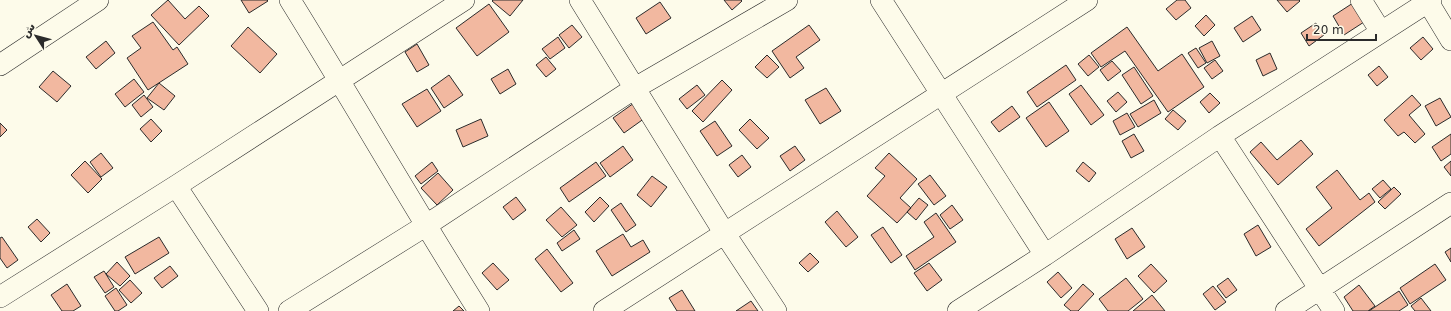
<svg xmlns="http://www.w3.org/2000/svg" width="1451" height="311" font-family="'DejaVu Sans','Noto Naskh Arabic',sans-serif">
<rect width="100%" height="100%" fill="#fdfbea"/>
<path fill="#f2b8a0" stroke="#2b2b2b" d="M168,0L185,19L199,6L209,16L179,45L151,15Z
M241,0H267L268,1L249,13Z
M493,0H523L510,16L492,1Z
M724,0H741L742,1L732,10Z
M1177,0H1185L1191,8L1176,20L1166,9Z
M1277,0H1299L1300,1L1287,12Z
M660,2L671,18L646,34L636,18Z
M1353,3L1364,22L1344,35L1333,16Z
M489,4L509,32L477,56L456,28Z
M1206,15L1215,25L1204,36L1195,26Z
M1252,16L1261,30L1243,42L1234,28Z
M153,22L173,50L177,47L188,64L148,90L127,58L141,48L132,36Z
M1316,23L1324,35L1309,46L1301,33Z
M572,25L582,37L569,48L559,35Z
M809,25L820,40L796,57L804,68L790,78L772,51Z
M248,27L277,54L260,73L231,46Z
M1127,27L1158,71L1182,54L1204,87L1168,112L1125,51L1101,67L1091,53Z
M558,37L565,48L550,59L542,49Z
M1423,37L1433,49L1421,60L1410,48Z
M106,41L115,53L96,69L86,57Z
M1212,41L1220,56L1207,63L1199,48Z
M417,44L429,65L417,72L405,52Z
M1196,48L1206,63L1198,68L1188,53Z
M1270,53L1277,69L1263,76L1256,60Z
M767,55L779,67L767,78L755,67Z
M1089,55L1099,67L1088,76L1078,64Z
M546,57L556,69L546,77L536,65Z
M1215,60L1223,71L1212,79L1204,68Z
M1112,61L1121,71L1108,81L1100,70Z
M1066,65L1076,80L1037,107L1027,92Z
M1379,66L1388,77L1377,86L1368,75Z
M1134,67L1153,96L1141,104L1122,75Z
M508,69L516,84L500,94L491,79Z
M53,71L71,86L57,102L39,87Z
M449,75L463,95L444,108L431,88Z
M134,79L144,92L125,107L115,94Z
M722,80L732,90L703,122L692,111Z
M159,83L175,96L164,110L147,98Z
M697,85L705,95L687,109L679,99Z
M1081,85L1104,115L1091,125L1069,94Z
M826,88L841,111L820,124L805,100Z
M427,89L441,111L417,127L402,104Z
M1118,92L1127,102L1116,112L1107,101Z
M1210,93L1220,103L1209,113L1200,102Z
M144,95L153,107L141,117L132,105Z
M1412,95L1421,105L1409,115L1425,134L1415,143L1404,132L1398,136L1384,120Z
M1440,98L1451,117L1436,126L1425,106Z
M1154,100L1161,113L1138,127L1130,114Z
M1049,102L1069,131L1046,147L1026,118Z
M634,103L645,118L624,133L613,118Z
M1012,106L1020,117L999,132L991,122Z
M1173,110L1186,121L1178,130L1165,119Z
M1127,113L1135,127L1120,135L1113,121Z
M151,119L162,131L151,142L140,129Z
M481,119L488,136L463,147L456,130Z
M750,119L769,138L757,149L739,130Z
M715,121L732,146L717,156L700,131Z
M0,123L7,130L0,137Z
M1134,134L1144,151L1131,158L1122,141Z
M1451,134V154L1441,161L1432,147Z
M1301,140L1313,154L1278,185L1250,152L1261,142L1277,160Z
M623,146L633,160L610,177L600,163Z
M795,146L805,160L790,171L780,156Z
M101,153L113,168L101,177L90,162Z
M889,153L917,179L900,198L911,208L897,223L867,196L885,176L875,168Z
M742,155L751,167L738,177L729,165Z
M85,161L102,179L88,193L71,175Z
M1451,161V176L1444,167Z
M432,162L438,171L421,184L415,176Z
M596,162L606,176L569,202L560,188Z
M1083,162L1096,173L1089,182L1076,171Z
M1337,170L1360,200L1369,193L1375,202L1319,246L1306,229L1332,208L1316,187Z
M438,173L453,190L437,205L421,188Z
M930,175L946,196L934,205L918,184Z
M652,176L667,187L651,207L637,195Z
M1383,180L1391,189L1380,198L1372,189Z
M1394,187L1401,194L1385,209L1378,202Z
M516,197L526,210L513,220L503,207Z
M600,197L609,206L594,222L585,212Z
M919,198L928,205L916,220L907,212Z
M621,203L636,225L626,232L611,210Z
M952,205L963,220L950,229L940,215Z
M561,207L577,225L562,237L546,220Z
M837,211L858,237L846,247L825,222Z
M936,213L956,242L915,270L906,256L934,237L924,222Z
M37,219L50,233L41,242L28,227Z
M1258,225L1271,247L1256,256L1244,234Z
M883,227L902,255L891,263L871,235Z
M1132,228L1145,247L1127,259L1115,239Z
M574,230L580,239L562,251L557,243Z
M623,234L631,247L643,240L650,252L612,276L596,251Z
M2,237L18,260L7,268L0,258V238Z
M159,237L169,253L135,274L125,257Z
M1451,248V262L1445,252Z
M547,249L573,283L561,292L535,259Z
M810,253L819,262L808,272L799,263Z
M117,262L130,276L120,286L106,274Z
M493,263L509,280L497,290L482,273Z
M929,263L942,280L927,291L914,273Z
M1151,264L1167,281L1154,293L1138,276Z
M1435,264L1446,280L1410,304L1400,288Z
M170,266L178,276L162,288L154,278Z
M104,271L114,287L105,293L94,277Z
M1058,272L1072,288L1061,298L1047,282Z
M1126,278L1143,299L1128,311H1108L1099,299Z
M1228,278L1237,290L1226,298L1217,286Z
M130,280L142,293L131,303L119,290Z
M67,284L81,306L73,311H62L51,295Z
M1083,284L1094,294L1078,311H1071L1064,305Z
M1359,285L1375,306L1368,311H1353L1344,297Z
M1213,286L1226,302L1215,310L1203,294Z
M116,288L127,305L118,311H115L105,296Z
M682,290L695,311H677L669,298Z
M1399,291L1408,305L1399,311H1369Z
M1152,295L1165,311H1133Z
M1421,298L1431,311H1415L1411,306Z
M751,301L758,311H736Z
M459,306L464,311H453Z"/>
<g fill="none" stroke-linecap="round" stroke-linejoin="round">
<defs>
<path id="minor" d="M290,0C354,103 414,208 479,311
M580,0L725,234L776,311
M881,0L1045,255
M1361,0L1381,32
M1428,2L1451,40
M0,65L98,0
M1220,136L1334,311
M176,186L258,311
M0,297L176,186L464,0
M289,311L425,226L635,88L787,0
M604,311L1087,0
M958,311L1045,255L1220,136L1431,0
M1286,311L1451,203"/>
</defs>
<use href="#minor" stroke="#2b2b2b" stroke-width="22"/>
<use href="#minor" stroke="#fdfbea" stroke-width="21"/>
</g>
<g transform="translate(36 36) rotate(306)" stroke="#fdfbea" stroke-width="3" paint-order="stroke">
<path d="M0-3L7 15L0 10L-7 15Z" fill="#2b2b2b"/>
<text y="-6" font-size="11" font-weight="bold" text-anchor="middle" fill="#2b2b2b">ش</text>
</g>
<path d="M1307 34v6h69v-6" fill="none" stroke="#2b2b2b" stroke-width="2"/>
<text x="1313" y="34" font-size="12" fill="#2b2b2b" stroke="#fdfbea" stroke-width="3" paint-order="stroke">20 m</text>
</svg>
